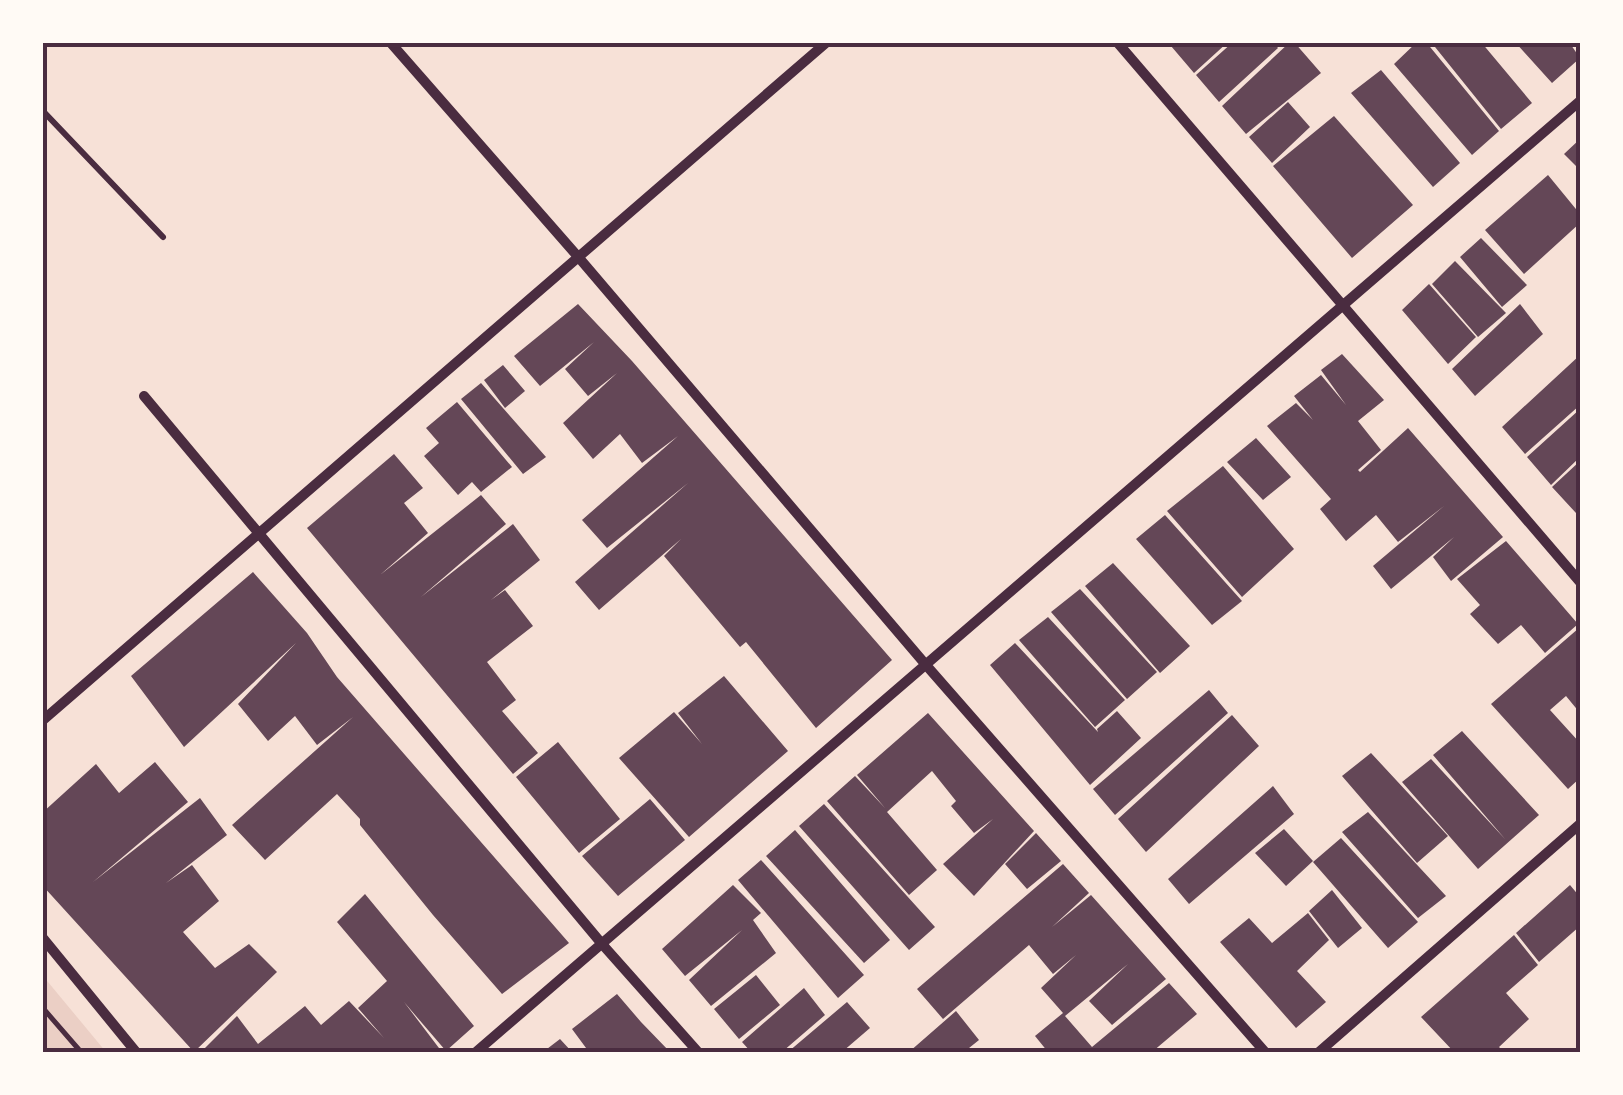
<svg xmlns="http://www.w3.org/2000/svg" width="1623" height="1095" font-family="Ubuntu,sans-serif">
<rect width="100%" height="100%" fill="#f7e1d7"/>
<path fill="#ebcfc5" d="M43,976L106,1052H43Z"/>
<path fill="#644757" d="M1175,42H1228L1194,73L1171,46Z
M1233,42H1273L1278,48L1219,102L1196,75Z
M1290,42H1294L1321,73L1246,134L1222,106Z
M1417,42H1426L1499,131L1472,155L1394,64Z
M1431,42H1481L1532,103L1501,129Z
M1515,42H1569L1580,58L1552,83Z
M1381,70L1460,163L1433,187L1351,93Z
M1288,102L1310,127L1272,163L1249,137Z
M1334,116L1413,205L1352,258L1273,166Z
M1580,139V170L1564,154Z
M1548,175L1580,214V223L1524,274L1485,230Z
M1481,238L1527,285L1502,307L1460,257Z
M1455,261L1506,313L1478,337L1432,284Z
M1429,284L1476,337L1448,364L1402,310Z
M578,304L632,361L892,660L816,728L746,642L740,647L664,556L681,539L599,610L575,582L688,483L607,548L582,520L678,436L642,463L620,434L593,459L563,423L617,373L588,396L565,369L594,342L540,386L514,356Z
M1520,304L1543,334L1475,396L1452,369Z
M1342,354L1384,400L1358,421L1381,450L1358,470L1360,472L1408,428L1503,537L1451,581L1433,557L1454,537L1391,589L1373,566L1444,506L1398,542L1376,515L1346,541L1320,509L1331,499L1267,426L1296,403L1313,420L1294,396L1321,375L1346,405L1321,370Z
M1580,355V405L1525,454L1502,427Z
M503,365L525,391L505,408L484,380Z
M481,383L546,457L523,474L461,399Z
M457,402L512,467L481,492L472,482L458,495L424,456L439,443L426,428Z
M1580,409V457L1551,485L1527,457Z
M1256,438L1291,477L1263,500L1227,462Z
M394,454L423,488L404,503L428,533L380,575L481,495L506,524L421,597L513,524L540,560L491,600L505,590L533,626L487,662L516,700L502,711L538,753L513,774L307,528Z
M1580,461V509L1576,513L1552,487Z
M1223,466L1294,549L1242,597L1167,511Z
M1165,515L1242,601L1212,625L1136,539Z
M1506,541L1578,624L1545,653L1521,625L1498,644L1470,614L1480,605L1457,579Z
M1113,563L1190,646L1160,673L1085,586Z
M253,572L307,633L337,677L569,943L502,994L433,915L360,825V819L337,794L265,860L232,825L353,717L317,745L295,716L268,741L238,704L296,643L184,747L131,676Z
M1080,589L1157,672L1127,699L1051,612Z
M1048,617L1125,700L1095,727L1019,640Z
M1579,628L1580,713L1566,696L1550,710L1580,743V778L1568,789L1491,704Z
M1015,643L1098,732L1097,729L1117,711L1141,738L1090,785L990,665Z
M724,676L788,751L689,837L619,758L674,712L702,744L678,713Z
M1209,690L1228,713L1115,815L1093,789Z
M928,713L1034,831L974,896L943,864L993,819L974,833L951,806L956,801L932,771L887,812L937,870L909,895L827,801L855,776L885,808L857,775Z
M1232,715L1259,746L1146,852L1118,819Z
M1462,731L1539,815L1478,869L1402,782L1431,759L1505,839L1433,755Z
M558,742L620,819L579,853L516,777Z
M1371,753L1448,836L1417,863L1342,776Z
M155,762L188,802L93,882L200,798L227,835L166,883L192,865L219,901L183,932L215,968L249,944L277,972L194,1052L42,885V813L96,764L119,793Z
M1273,786L1294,814L1189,904L1168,879Z
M650,799L685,840L618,896L582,856Z
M824,804L935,927L909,950L799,826Z
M1368,812L1446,896L1418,918L1342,832Z
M1284,829L1313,861L1286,886L1255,853Z
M795,830L890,940L864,963L766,856Z
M1036,833L1061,861L1027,889L1005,864Z
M1341,838L1418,922L1388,948L1313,862Z
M761,860L864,975L838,998L738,880Z
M1063,864L1089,893L1052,927L1091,895L1166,979L1112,1025L1089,1001L1128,964L1065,1016L1092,1047L1169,983L1197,1014L1152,1052H1048L1035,1036L1063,1013L1041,988L1076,955L1053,974L1029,945L943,1019L917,989Z
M733,885L761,913L753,920L776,953L711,1006L689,980L742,930L685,976L662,949Z
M1570,885L1580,897V926L1539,962L1516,933Z
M1332,890L1362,928L1338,948L1309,911Z
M365,894L474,1026L446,1051L404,1002L442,1052H201L237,1016L258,1044L305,1006L321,1025L349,1001L384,1038L358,1008L387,981L337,922Z
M1308,913L1329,940L1297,971L1326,1002L1296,1028L1220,942L1249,918L1272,943Z
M1514,935L1538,965L1506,993L1529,1019L1499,1047L1502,1050L1500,1052H1454L1421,1017Z
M756,975L780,1005L739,1039L714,1009Z
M804,988L825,1015L782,1052H751L742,1042Z
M617,994L641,1022L670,1052H589L572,1029Z
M847,1002L870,1028L842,1052H788Z
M956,1011L979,1040L964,1052H909Z
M560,1039L572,1052H543Z"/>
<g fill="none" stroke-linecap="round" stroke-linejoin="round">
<path stroke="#4a2c40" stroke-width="5" d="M42,1007L81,1052"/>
<path stroke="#4a2c40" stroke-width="6" d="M42,110L163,237"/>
<path stroke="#4a2c40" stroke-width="10" d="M390,42L580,259L926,665L1265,1052
M1117,42L1580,582
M144,396L602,944L698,1052
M42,721L827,42
M42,937L136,1052
M476,1052L1580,101
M1319,1052L1580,824"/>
</g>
<rect width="1623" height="1095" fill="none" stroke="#fffaf5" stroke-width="90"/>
<rect x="45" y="45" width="1533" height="1005" fill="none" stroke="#4a2c40" stroke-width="4"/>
</svg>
